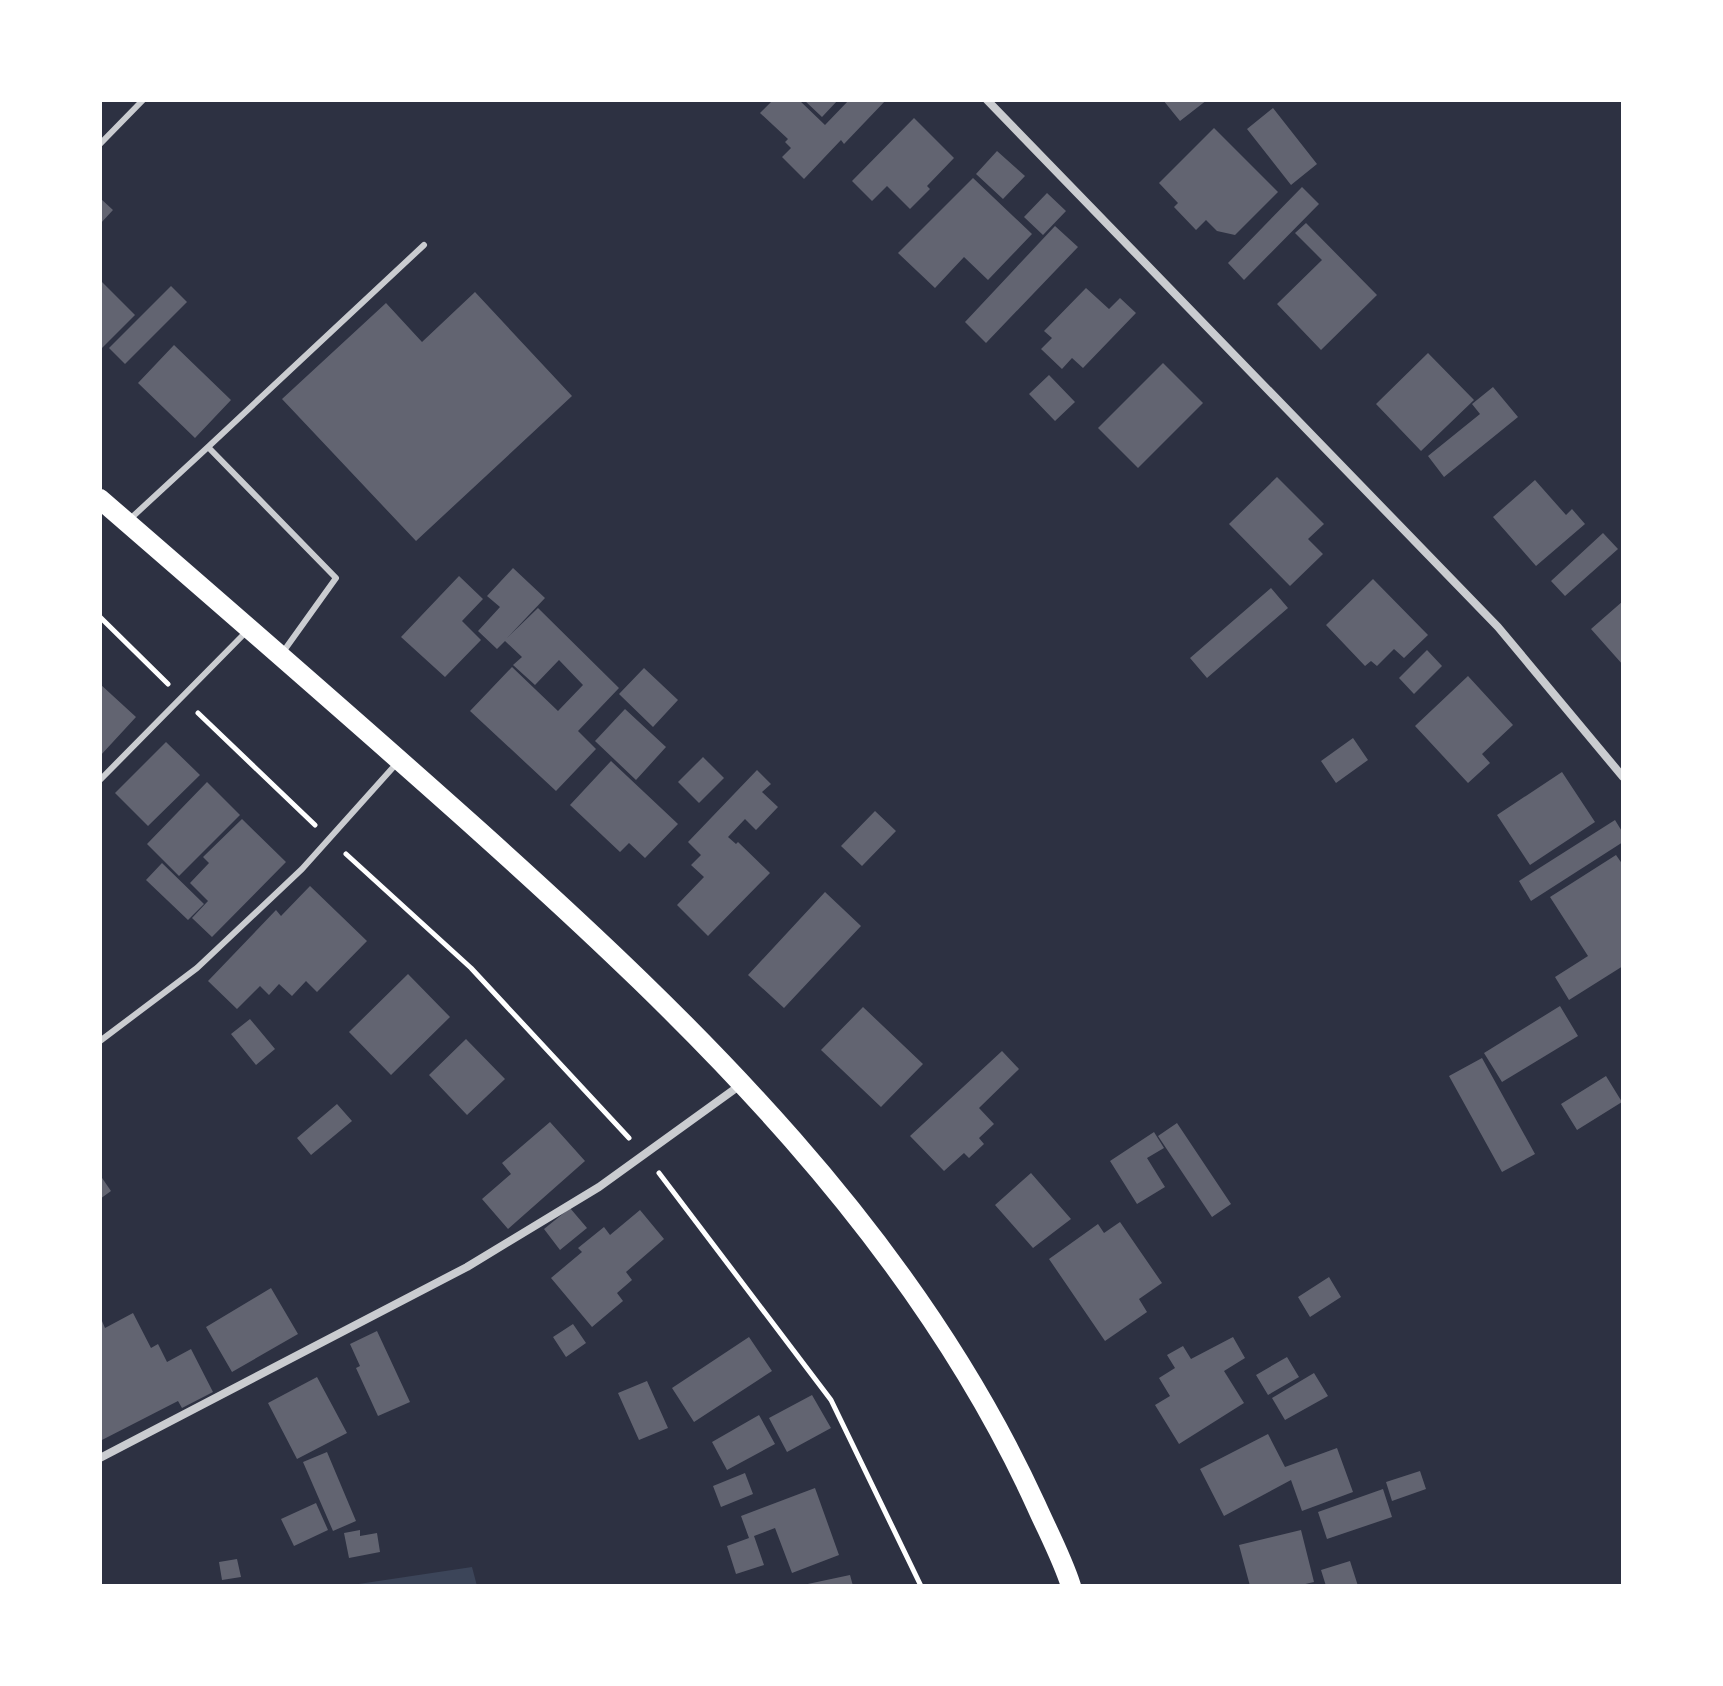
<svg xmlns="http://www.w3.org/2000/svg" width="1723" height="1686" font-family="'Open Sans',sans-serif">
<rect width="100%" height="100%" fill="#2d3142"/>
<path fill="#3c4559" d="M472,1567L477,1586H345Z"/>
<path fill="#626471" d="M773,100H799L825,125L849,100H886L844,144L841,140L804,179L782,157L791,148L785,142L788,139L760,113Z
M804,100H838L822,117Z
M1163,100H1207L1180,121Z
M1273,108L1317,164L1291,185L1247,129Z
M914,118L954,158L927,186L930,189L910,209L887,186L872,201L852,181Z
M1214,128L1278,192L1235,235L1217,231L1206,220L1196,230L1174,207L1178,203L1159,183Z
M997,151L1025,176L1003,199L976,174Z
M973,178L1032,234L988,280L964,257L935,288L898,253Z
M1302,187L1319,204L1244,280L1228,263Z
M1047,193L1066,211L1043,235L1024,217Z
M100,198L113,210L100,224Z
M1306,223L1377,295L1321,350L1277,304L1322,260L1295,233Z
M1055,226L1078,247L986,343L965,322Z
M100,280L135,315L100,350Z
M171,286L187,302L125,364L109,348Z
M1086,288L1109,309L1120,298L1136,313L1083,368L1072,358L1062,369L1041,349L1052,338L1044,331Z
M475,292L572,396L416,541L282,399L386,303L422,342Z
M174,345L231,400L195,438L138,383Z
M1428,353L1474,400L1421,451L1376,404Z
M1163,363L1203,403L1138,468L1098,428Z
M1049,375L1075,402L1055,421L1029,394Z
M1493,387L1518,417L1444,477L1428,456L1480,414L1472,404Z
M1277,477L1324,524L1308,539L1323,554L1290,586L1229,524Z
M1535,480L1566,515L1572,509L1585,524L1536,566L1493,517Z
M1603,533L1618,549L1565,596L1551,581Z
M513,568L545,598L507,638L538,608L619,688L578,731L596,749L556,791L470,711L512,667L558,711L583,685L559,660L535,685L513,665L522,657L505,641L497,649L478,631L500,607L487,596Z
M459,576L483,599L462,621L481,640L445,677L401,637Z
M1373,579L1428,635L1404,658L1394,649L1377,666L1371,661L1365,666L1326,625Z
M1271,588L1288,608L1207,678L1190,658Z
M1623,601V665L1591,629Z
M1427,650L1442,666L1414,694L1399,678Z
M644,668L678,700L653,727L619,694Z
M1468,676L1513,725L1482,754L1490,763L1468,783L1415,726Z
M100,684L136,717L100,756Z
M625,709L666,747L636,780L595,741Z
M1353,738L1368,760L1336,783L1321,761Z
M166,742L200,775L148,826L115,793Z
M703,757L724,778L699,803L678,782Z
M611,761L678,824L645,858L629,843L620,852L570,805Z
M757,770L771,784L762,792L778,807L756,830L745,819L728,837L736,844L738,842L770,873L708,936L677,905L704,877L691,865L701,855L688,842Z
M1562,772L1595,822L1530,865L1497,815Z
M207,782L240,815L179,876L147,844Z
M875,811L896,831L862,866L841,846Z
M242,819L286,862L212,937L192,918L208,901L190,883L209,863L203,857Z
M1615,820L1623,833V842L1531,901L1519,881Z
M1616,855L1623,865V966L1569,1000L1555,977L1588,956L1550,897Z
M162,863L204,904L188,920L146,880Z
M310,886L367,941L317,992L306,981L292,996L279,984L269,995L260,986L237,1009L208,981L276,910L281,916Z
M825,892L861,926L784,1008L748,975Z
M408,974L450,1017L391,1075L349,1032Z
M1560,1006L1578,1036L1502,1082L1484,1053Z
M863,1007L923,1064L881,1107L821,1050Z
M250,1019L275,1049L256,1065L231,1034Z
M466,1039L505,1079L467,1115L429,1075Z
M1002,1051L1019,1069L979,1108L994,1124L979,1138L984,1144L969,1158L964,1153L944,1171L910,1136Z
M1482,1058L1535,1154L1502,1172L1449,1076Z
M1606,1076L1622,1102L1577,1130L1561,1104Z
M337,1104L352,1121L311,1155L297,1138Z
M550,1122L585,1161L508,1229L482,1199L511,1174L502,1163Z
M1177,1123L1231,1204L1212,1217L1158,1136Z
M1154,1132L1164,1148L1147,1158L1165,1187L1137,1204L1110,1161Z
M1031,1173L1071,1219L1033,1248L995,1205Z
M100,1175L111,1191L100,1199Z
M570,1208L587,1228L560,1250L544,1229Z
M640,1210L664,1239L626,1272L632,1280L617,1293L623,1301L592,1327L551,1278L582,1252L578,1248L604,1227L610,1235Z
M1120,1222L1162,1283L1139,1299L1147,1312L1105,1341L1049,1259L1098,1224L1104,1233Z
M1329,1277L1341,1297L1310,1317L1298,1297Z
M271,1288L298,1334L232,1372L206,1327Z
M133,1313L151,1348L158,1344L167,1362L191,1349L213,1392L182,1408L178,1401L100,1441V1322L102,1321L105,1328Z
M573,1324L586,1343L566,1357L553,1337Z
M377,1331L410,1402L378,1416L356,1368L360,1366L350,1344Z
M749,1337L772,1371L694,1422L672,1388Z
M1233,1337L1245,1358L1224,1371L1244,1403L1179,1444L1155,1405L1170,1396L1159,1378L1175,1368L1167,1355L1183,1346L1191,1359Z
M1287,1357L1299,1377L1268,1395L1256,1375Z
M1314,1373L1328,1396L1285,1420L1272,1398Z
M317,1377L347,1433L297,1459L268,1403Z
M647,1381L668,1428L639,1440L618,1393Z
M812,1395L831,1428L787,1452L769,1418Z
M759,1415L775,1444L727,1470L712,1442Z
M1268,1434L1285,1467L1337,1448L1353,1492L1302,1511L1291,1480L1224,1516L1200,1469Z
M327,1452L356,1521L333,1531L303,1462Z
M1420,1471L1426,1489L1392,1501L1386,1482Z
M745,1473L753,1494L721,1507L713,1486Z
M815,1488L839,1555L792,1573L775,1528L754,1536L764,1565L736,1574L727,1546L749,1538L741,1516Z
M1383,1489L1392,1517L1327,1539L1318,1512Z
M316,1503L328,1530L294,1546L281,1519Z
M360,1530V1536L377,1533L380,1552L349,1558L344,1533Z
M1301,1530L1314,1582L1297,1586H1250L1239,1545Z
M237,1559L241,1577L222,1580L219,1562Z
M1350,1561L1358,1586H1326L1321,1570Z
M850,1575L853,1586H803V1585Z"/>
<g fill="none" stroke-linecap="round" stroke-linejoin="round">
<path stroke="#fff" stroke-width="5" d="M100,617L168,684
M198,713L315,825
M346,854L471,968L629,1138
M659,1173L831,1400L921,1586"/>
<path stroke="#caccd0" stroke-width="6" d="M100,144L143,100
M208,447L424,245
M129,520L208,447L336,578L283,652
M100,780L247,631
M100,1041L197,968L302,869L397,763"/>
<path stroke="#caccd0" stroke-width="8" d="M987,100L1498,627L1623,777
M100,1458L467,1267L599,1187L739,1086"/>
<path stroke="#fff" stroke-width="20" d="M100,499C227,609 354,719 479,831C696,1026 913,1235 1036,1505C1048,1532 1062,1558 1071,1586"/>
</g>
<rect width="1723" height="1686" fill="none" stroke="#ffffff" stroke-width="204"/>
</svg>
